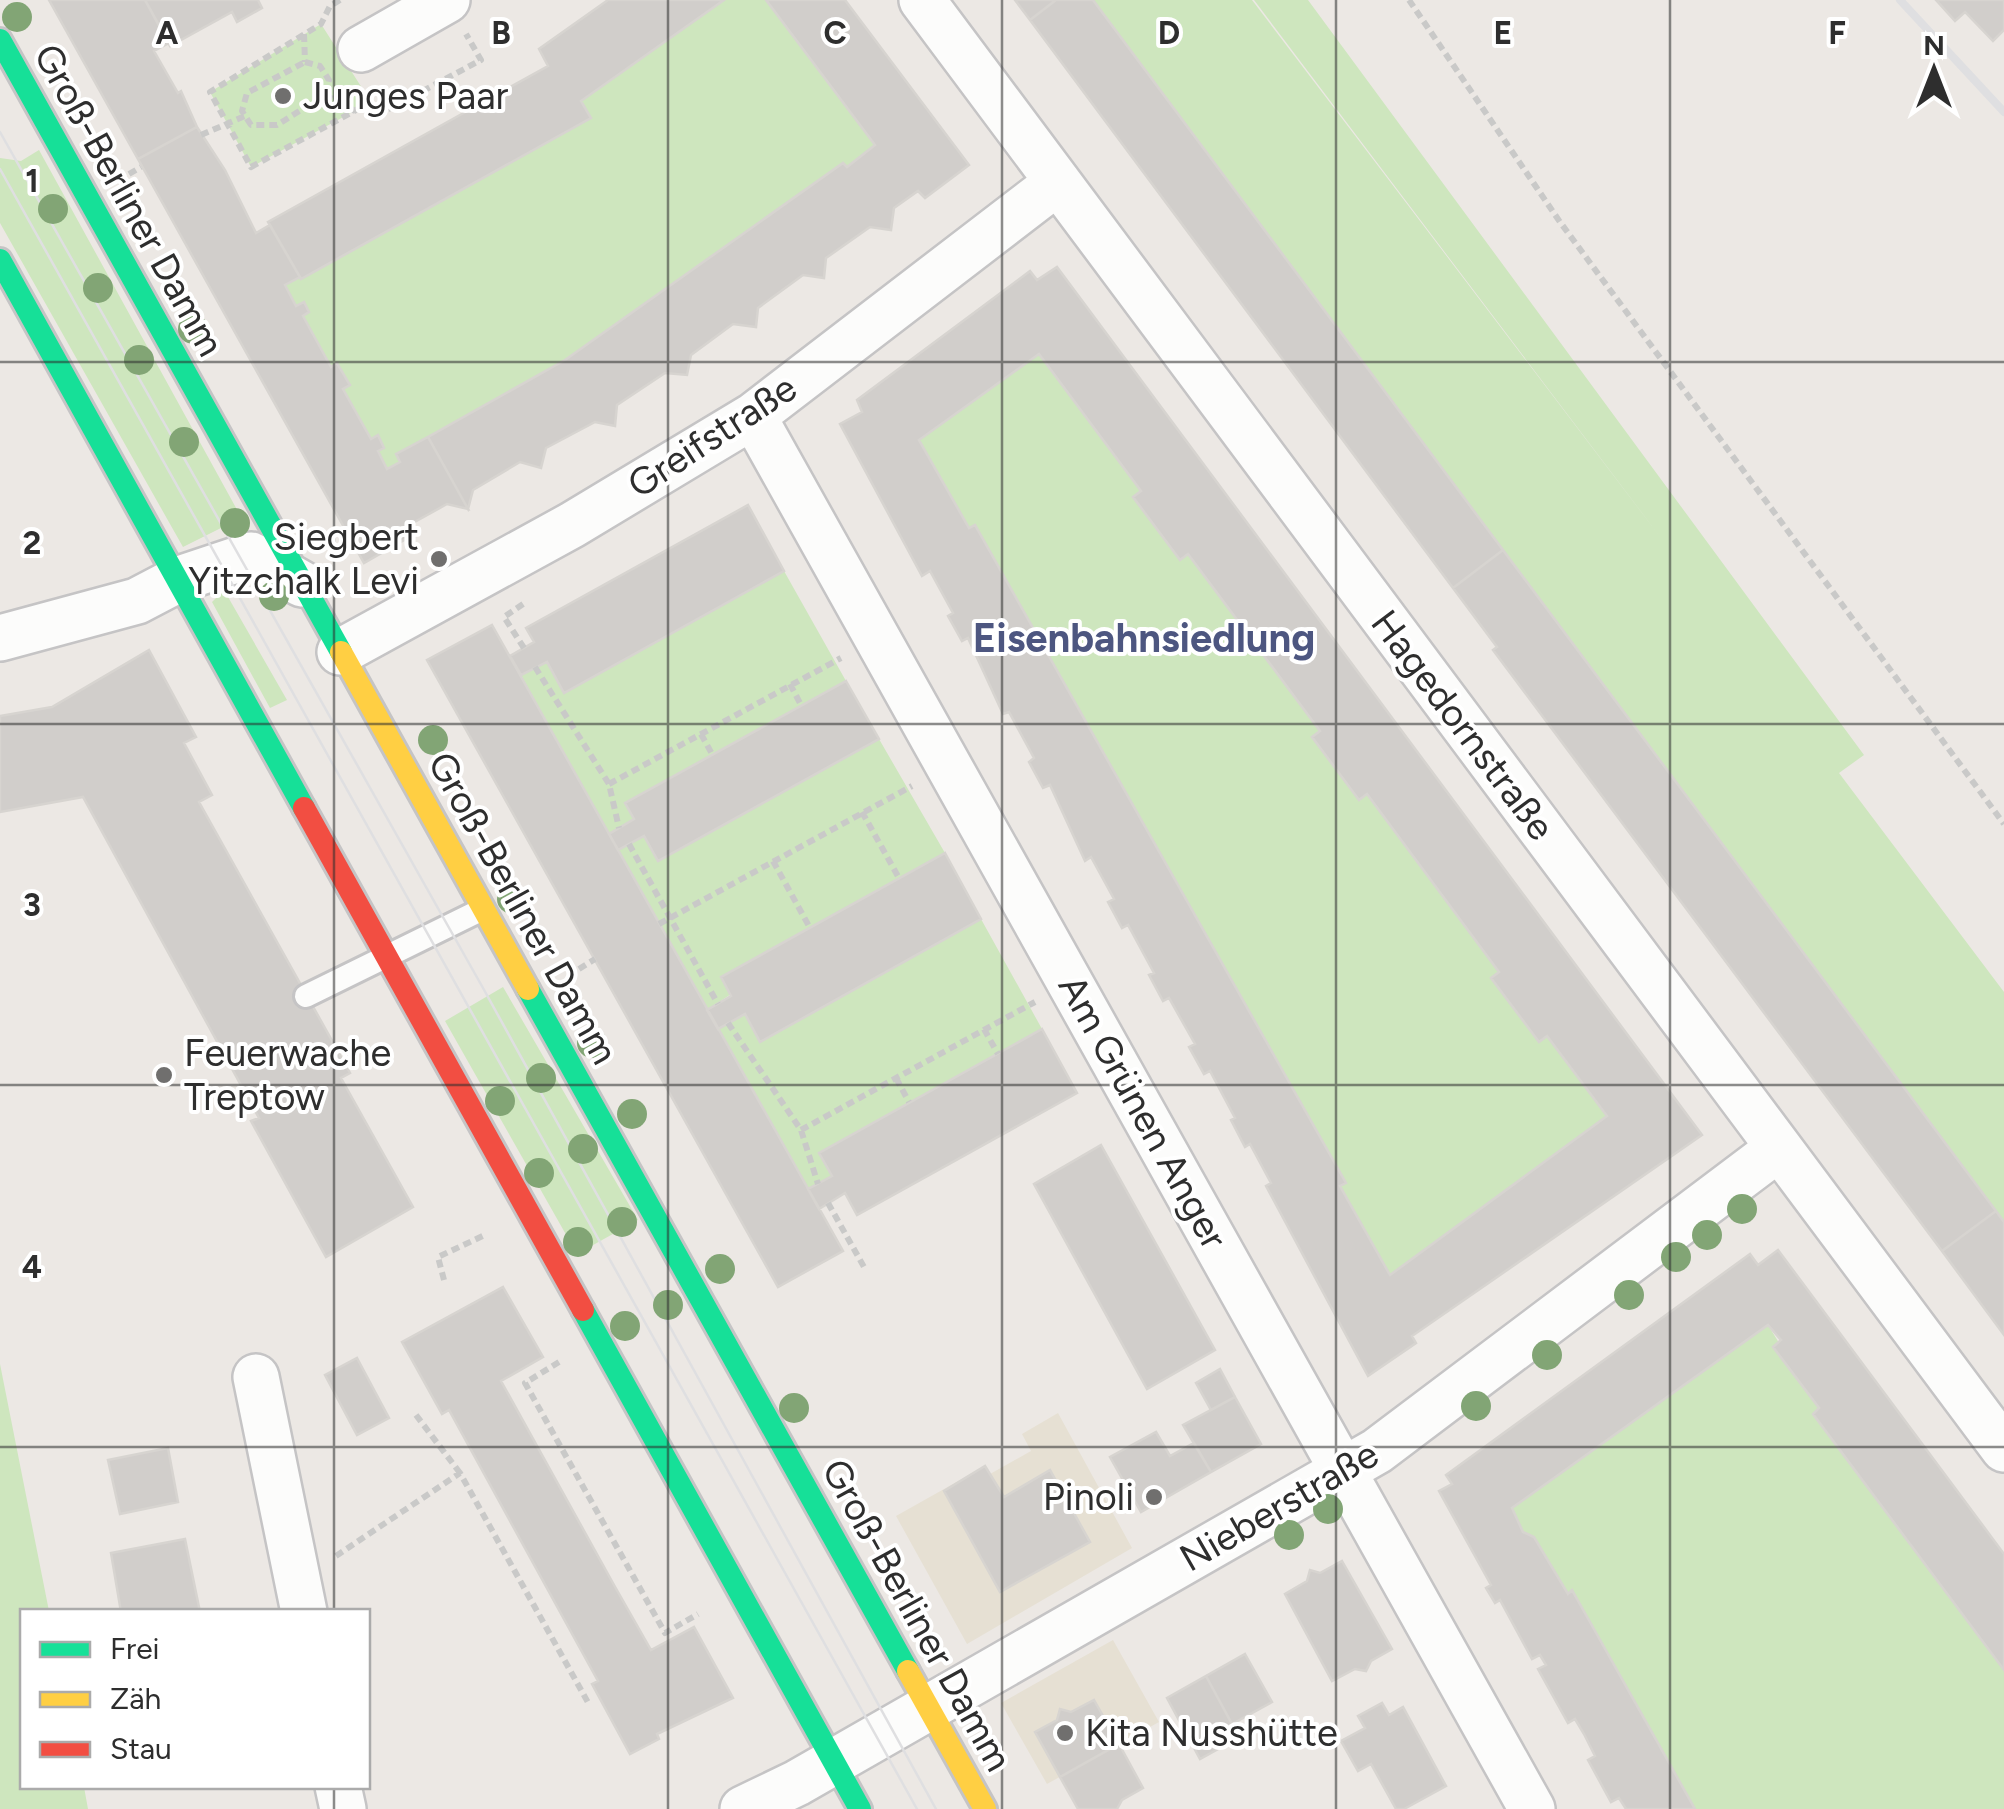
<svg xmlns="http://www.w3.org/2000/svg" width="2004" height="1809" font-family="Figtree,sans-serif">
<rect width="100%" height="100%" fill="#ece8e4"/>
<path fill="#e6e0d3" d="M1058,1413L1132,1548L967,1644L896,1516L985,1466L990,1474L1031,1451L1022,1434Z
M1113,1640L1159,1722L1047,1784L1001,1703Z"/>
<path fill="#cee6be" d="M724,0H766L875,145L847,167L843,163L565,360L397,454L400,462L387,469L378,451L384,448L371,439L343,389L350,385L337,363L331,367L303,316L309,312L304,302L296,306L285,285L590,119L581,101Z
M1093,0H1252L1664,542L1254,0H1308L1864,755L1839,773L2004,992V1222Z
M321,24L371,102L251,167L210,92Z
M39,150L246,526L227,525L183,547L0,223V158L21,161Z
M1039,354L1141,491L1134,498L1180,560L1188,554L1320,731L1312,737L1358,799L1367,794L1499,972L1539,1041L1547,1036L1607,1116L1390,1275L1340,1186L1345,1183L975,526L969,528L919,440Z
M784,571L846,681L626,802L634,819L609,834L521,675L547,662L564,692Z
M224,590L287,700L270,708L212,602Z
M879,739L945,853L707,1010L618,850L644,836L658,861Z
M981,919L1042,1029L820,1152L832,1176L808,1189L718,1029L745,1014L761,1042Z
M503,987L638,1220L577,1254L445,1021Z
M1768,1325L1819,1408L1813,1415L2004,1670V1809H1695L1572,1591L1568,1594L1534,1537L1523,1532L1512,1508Z
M0,1364L49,1611L22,1612V1786L84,1787L88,1809H0Z"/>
<path fill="#d1cecb" stroke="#d7d4d0" stroke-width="2.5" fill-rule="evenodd" d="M49,0H145L169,43L154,51L178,93L181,91L197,127L138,159Z
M145,0H258L262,8L237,22L232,12L170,46Z
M608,0H724L581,101L591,118L301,279L268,222L548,66L539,49Z
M766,0H845L969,165L925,198L918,191L894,208L891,230L870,227L826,258L824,278L803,275L758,308L756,327L733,324L691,355L687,375L665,373L617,405L615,426L595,422L546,448L541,468L520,462L473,490L468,509L428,437L565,360L843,163L847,167L875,145Z
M1015,0H1056L1030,20Z
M1056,0H1093L1503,550L1453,588L1030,20Z
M1936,0H2004V30L1993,41L1965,12L1955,21Z
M197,127L225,170L256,233L270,225L300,277L285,285L296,306L304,302L309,312L303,316L331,367L337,363L350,385L343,389L371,439L378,435L384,448L378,451L387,469L400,462L396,454L428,437L468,509L447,504L402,529L406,539L364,563L138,159Z
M1057,267L1702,1135L1412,1336L1416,1343L1368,1376L1266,1186L1271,1183L1250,1144L1245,1147L1231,1120L1235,1118L1210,1071L1204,1074L1189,1047L1195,1044L1169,998L1163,1001L1149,975L1154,973L1128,925L1122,928L1108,902L1114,899L1091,857L1085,861L1050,785L1043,788L1029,762L1034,758L1009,712L1003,714L968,638L962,641L948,616L953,613L930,571L922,576L840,424L862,412L857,400L1030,271L1037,280ZM1039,354L1141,491L1133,497L1180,560L1188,554L1320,731L1312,737L1359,800L1367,794L1499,972L1491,978L1539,1042L1547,1036L1607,1116L1390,1275L1340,1186L1346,1183L975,525L969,528L919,440Z
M748,505L784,571L564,693L547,662L521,675L510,656L534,642L526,628Z
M1503,550L1996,1211L1942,1251L1493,650L1497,647L1453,588Z
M492,625L843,1251L778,1287L427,660Z
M149,650L196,737L184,743L212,795L199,802L350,1073L341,1078L413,1207L326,1257L251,1121L259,1118L83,797L0,812V716L52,707Z
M846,681L879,739L658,861L644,836L618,850L609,834L634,819L625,803Z
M945,853L981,919L760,1042L745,1014L718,1029L707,1010L731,996L721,977Z
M1042,1029L1077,1093L857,1215L845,1193L819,1209L808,1189L832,1176L819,1153Z
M1101,1145L1215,1350L1147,1389L1034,1184Z
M1996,1211L2004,1222V1335L1942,1251Z
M1778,1250L2004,1554V1670L1813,1414L1819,1408L1773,1347L1781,1340L1768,1325L1512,1508L1523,1532L1534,1537L1568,1594L1572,1590L1695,1809H1626L1619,1798L1611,1802L1588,1760L1595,1756L1584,1734L1575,1719L1568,1723L1538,1669L1546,1665L1540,1655L1532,1659L1500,1600L1495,1603L1486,1588L1491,1585L1439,1491L1452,1484L1446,1475L1750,1254L1758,1265Z
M503,1287L543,1357L501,1381L614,1585L651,1650L694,1627L733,1698L657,1734L659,1739L630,1754L592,1684L598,1681L449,1410L442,1414L402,1342Z
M357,1358L389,1418L357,1435L325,1375Z
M1220,1369L1235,1397L1211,1410L1196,1383Z
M1235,1397L1261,1444L1211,1472L1183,1425Z
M1156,1432L1170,1456L1194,1443L1211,1472L1141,1512L1110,1457Z
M168,1448L178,1502L120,1514L108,1460Z
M985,1466L1004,1497L1050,1470L1090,1542L1000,1592L944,1491Z
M185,1539L200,1612H121L111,1553Z
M1342,1561L1392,1649L1371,1661L1366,1671L1355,1669L1332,1681L1285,1594L1307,1581L1310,1570L1320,1573Z
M1245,1654L1272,1702L1232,1724L1206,1676Z
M1206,1676L1232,1724L1222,1729L1229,1743L1200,1759L1167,1698Z
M1094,1700L1119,1744L1060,1777L1035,1732L1057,1720L1060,1709L1071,1712Z
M1382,1703L1389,1715L1403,1707L1446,1786L1404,1809H1396L1371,1764L1358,1771L1341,1741L1365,1728L1358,1716Z
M1119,1744L1143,1788L1122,1800L1117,1809H1078L1060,1777Z"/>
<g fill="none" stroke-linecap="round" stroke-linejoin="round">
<defs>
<path id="lane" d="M306,996L483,909"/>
<path id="street" d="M922,0L2004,1449
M361,49L447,0
M753,416L1532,1809
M0,638L137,601L179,579L251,555L302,584
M340,652L572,525L753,416L1058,182
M256,1377L304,1612
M338,1786L343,1809
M743,1809L797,1783L1377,1451L1779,1148"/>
<path id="fast" d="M0,40L341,652
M0,260L304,808
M528,989L908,1671
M583,1310L860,1809"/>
<path id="slow" d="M341,652L528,989
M908,1671L985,1809"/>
<path id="jam" d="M304,808L583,1310"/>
</defs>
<use href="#lane" stroke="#c5c4c5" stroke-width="28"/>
<use href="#street" stroke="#c5c4c5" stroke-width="50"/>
<use href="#fast" stroke="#c5c4c5" stroke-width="28"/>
<use href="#slow" stroke="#c5c4c5" stroke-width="28"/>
<use href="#jam" stroke="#c5c4c5" stroke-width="28"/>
<path stroke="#c9c9c8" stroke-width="6" stroke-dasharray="8 5" stroke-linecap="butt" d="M340,0L330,6L321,24L210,92L251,167L371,102L387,110L481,60L466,34
M1409,0L1560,222L2004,824
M304,34L305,62
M305,62L320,66L329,80L325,95L277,125H251L242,111L247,93Z
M325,95L355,111
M201,135L245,116
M129,174L141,167
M524,648L504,617L526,602
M535,667L609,784L619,828
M790,684L801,705
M701,734L712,754
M609,784L841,658
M862,812L899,878
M629,844L718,1004
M773,861L810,928
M659,924L912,786
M579,969L595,959
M728,1023L801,1130L818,1184
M984,1029L998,1054
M896,1078L909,1102
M801,1130L1035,1002
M828,1203L864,1267
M444,1280L438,1257L487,1234
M559,1362L525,1383L665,1633L698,1614
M416,1415L460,1473
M336,1556L460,1473L590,1706"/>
<use href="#lane" stroke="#fcfcfb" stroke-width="22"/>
<use href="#street" stroke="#fcfcfb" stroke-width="45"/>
<use href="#fast" stroke="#16e098" stroke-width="22"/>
<use href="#slow" stroke="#ffcf43" stroke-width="22"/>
<use href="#jam" stroke="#f24e42" stroke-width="22"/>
<path stroke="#dfdfe1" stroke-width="2.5" d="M0,132L483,988L936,1809
M0,169L917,1809"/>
<path stroke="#dfdfe1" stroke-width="8" d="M1900,0L2004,112"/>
</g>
<g fill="#82a575">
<circle cx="17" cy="17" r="15"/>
<circle cx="53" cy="209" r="15"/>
<circle cx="98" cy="288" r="15"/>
<circle cx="193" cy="329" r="15"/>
<circle cx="139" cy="360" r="15"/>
<circle cx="184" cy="442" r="15"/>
<circle cx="235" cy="523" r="15"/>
<circle cx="274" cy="596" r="15"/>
<circle cx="433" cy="740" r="15"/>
<circle cx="512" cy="899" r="15"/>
<circle cx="592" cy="1043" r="15"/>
<circle cx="541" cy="1078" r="15"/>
<circle cx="500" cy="1101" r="15"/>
<circle cx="632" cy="1114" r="15"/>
<circle cx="583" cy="1149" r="15"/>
<circle cx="539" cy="1173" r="15"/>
<circle cx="1742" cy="1209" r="15"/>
<circle cx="622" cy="1222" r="15"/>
<circle cx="1707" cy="1235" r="15"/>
<circle cx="578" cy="1242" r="15"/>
<circle cx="1676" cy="1257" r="15"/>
<circle cx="720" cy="1269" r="15"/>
<circle cx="1629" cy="1295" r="15"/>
<circle cx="668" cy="1305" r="15"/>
<circle cx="625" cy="1326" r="15"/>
<circle cx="1547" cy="1355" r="15"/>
<circle cx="1476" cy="1406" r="15"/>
<circle cx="794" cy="1408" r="15"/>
<circle cx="1328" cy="1509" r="15"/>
<circle cx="1289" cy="1535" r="15"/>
</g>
<path fill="none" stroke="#2e2e2e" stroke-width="2.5" stroke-opacity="0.55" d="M334,0V1612M668,0V1809M1002,0V1809M1336,0V1809M1670,0V1809M0,362H2004M0,724H2004M0,1085H2004M0,1447H2004M334,1786V1809"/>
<g fill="#706f6e" stroke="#fff" stroke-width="4">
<circle cx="283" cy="96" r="10"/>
<circle cx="439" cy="559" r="10"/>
<circle cx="164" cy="1075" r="10"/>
<circle cx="1154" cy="1497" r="10"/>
<circle cx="1065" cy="1733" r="10"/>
</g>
<g text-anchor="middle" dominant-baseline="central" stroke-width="8" stroke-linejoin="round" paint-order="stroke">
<g font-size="38" fill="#2e2e2e" stroke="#fff" text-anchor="start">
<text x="303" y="96">Junges Paar</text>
<text x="419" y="537" text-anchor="end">Siegbert<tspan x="419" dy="44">Yitzchalk Levi</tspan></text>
<text x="184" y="1053">Feuerwache<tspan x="184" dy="44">Treptow</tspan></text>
<text x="1134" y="1497" text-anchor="end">Pinoli</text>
<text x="1085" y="1733">Kita Nusshütte</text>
</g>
<g font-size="38" fill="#2e2e2e" stroke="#fff">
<text transform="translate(129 200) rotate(61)">Groß-Berliner Damm</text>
<text transform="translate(712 436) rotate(-33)">Greifstraße</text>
<text transform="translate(1463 725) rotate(53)">Hagedornstraße</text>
<text transform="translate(523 908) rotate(61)">Groß-Berliner Damm</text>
<text transform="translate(1143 1112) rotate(61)">Am Grünen Anger</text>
<text transform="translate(1279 1506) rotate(-30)">Nieberstraße</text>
<text transform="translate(917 1615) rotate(61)">Groß-Berliner Damm</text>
</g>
<g font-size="40" font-weight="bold" fill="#4d5680" stroke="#fff">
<text x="1144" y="638">Eisenbahnsiedlung</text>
</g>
</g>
<g font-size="32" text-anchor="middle" font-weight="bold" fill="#2e2e2e" stroke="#fff" stroke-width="8" stroke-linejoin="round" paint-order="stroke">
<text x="167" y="44">A</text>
<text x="501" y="44">B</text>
<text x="835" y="44">C</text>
<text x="1169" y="44">D</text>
<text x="1503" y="44">E</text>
<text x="1837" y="44">F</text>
<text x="32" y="192">1</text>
<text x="32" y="554">2</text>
<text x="32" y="916">3</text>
<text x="32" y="1278">4</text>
</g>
<rect x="20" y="1609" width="350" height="180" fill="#ffffff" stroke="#ababab" stroke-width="2.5"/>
<rect x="40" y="1642" width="50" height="15" fill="#16e098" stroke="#ababab" stroke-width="2.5"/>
<text x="110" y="1659" font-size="30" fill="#2e2e2e">Frei</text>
<rect x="40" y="1692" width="50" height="15" fill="#ffcf43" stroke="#ababab" stroke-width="2.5"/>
<text x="110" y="1709" font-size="30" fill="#2e2e2e">Zäh</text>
<rect x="40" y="1742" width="50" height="15" fill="#f24e42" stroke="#ababab" stroke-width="2.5"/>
<text x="110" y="1759" font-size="30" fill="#2e2e2e">Stau</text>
<g transform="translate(1934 70)" stroke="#ffffff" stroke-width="8" paint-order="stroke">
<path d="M0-8L18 38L0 25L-18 38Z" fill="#2e2e2e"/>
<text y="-15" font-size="28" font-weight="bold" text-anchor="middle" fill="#2e2e2e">N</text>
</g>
</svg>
